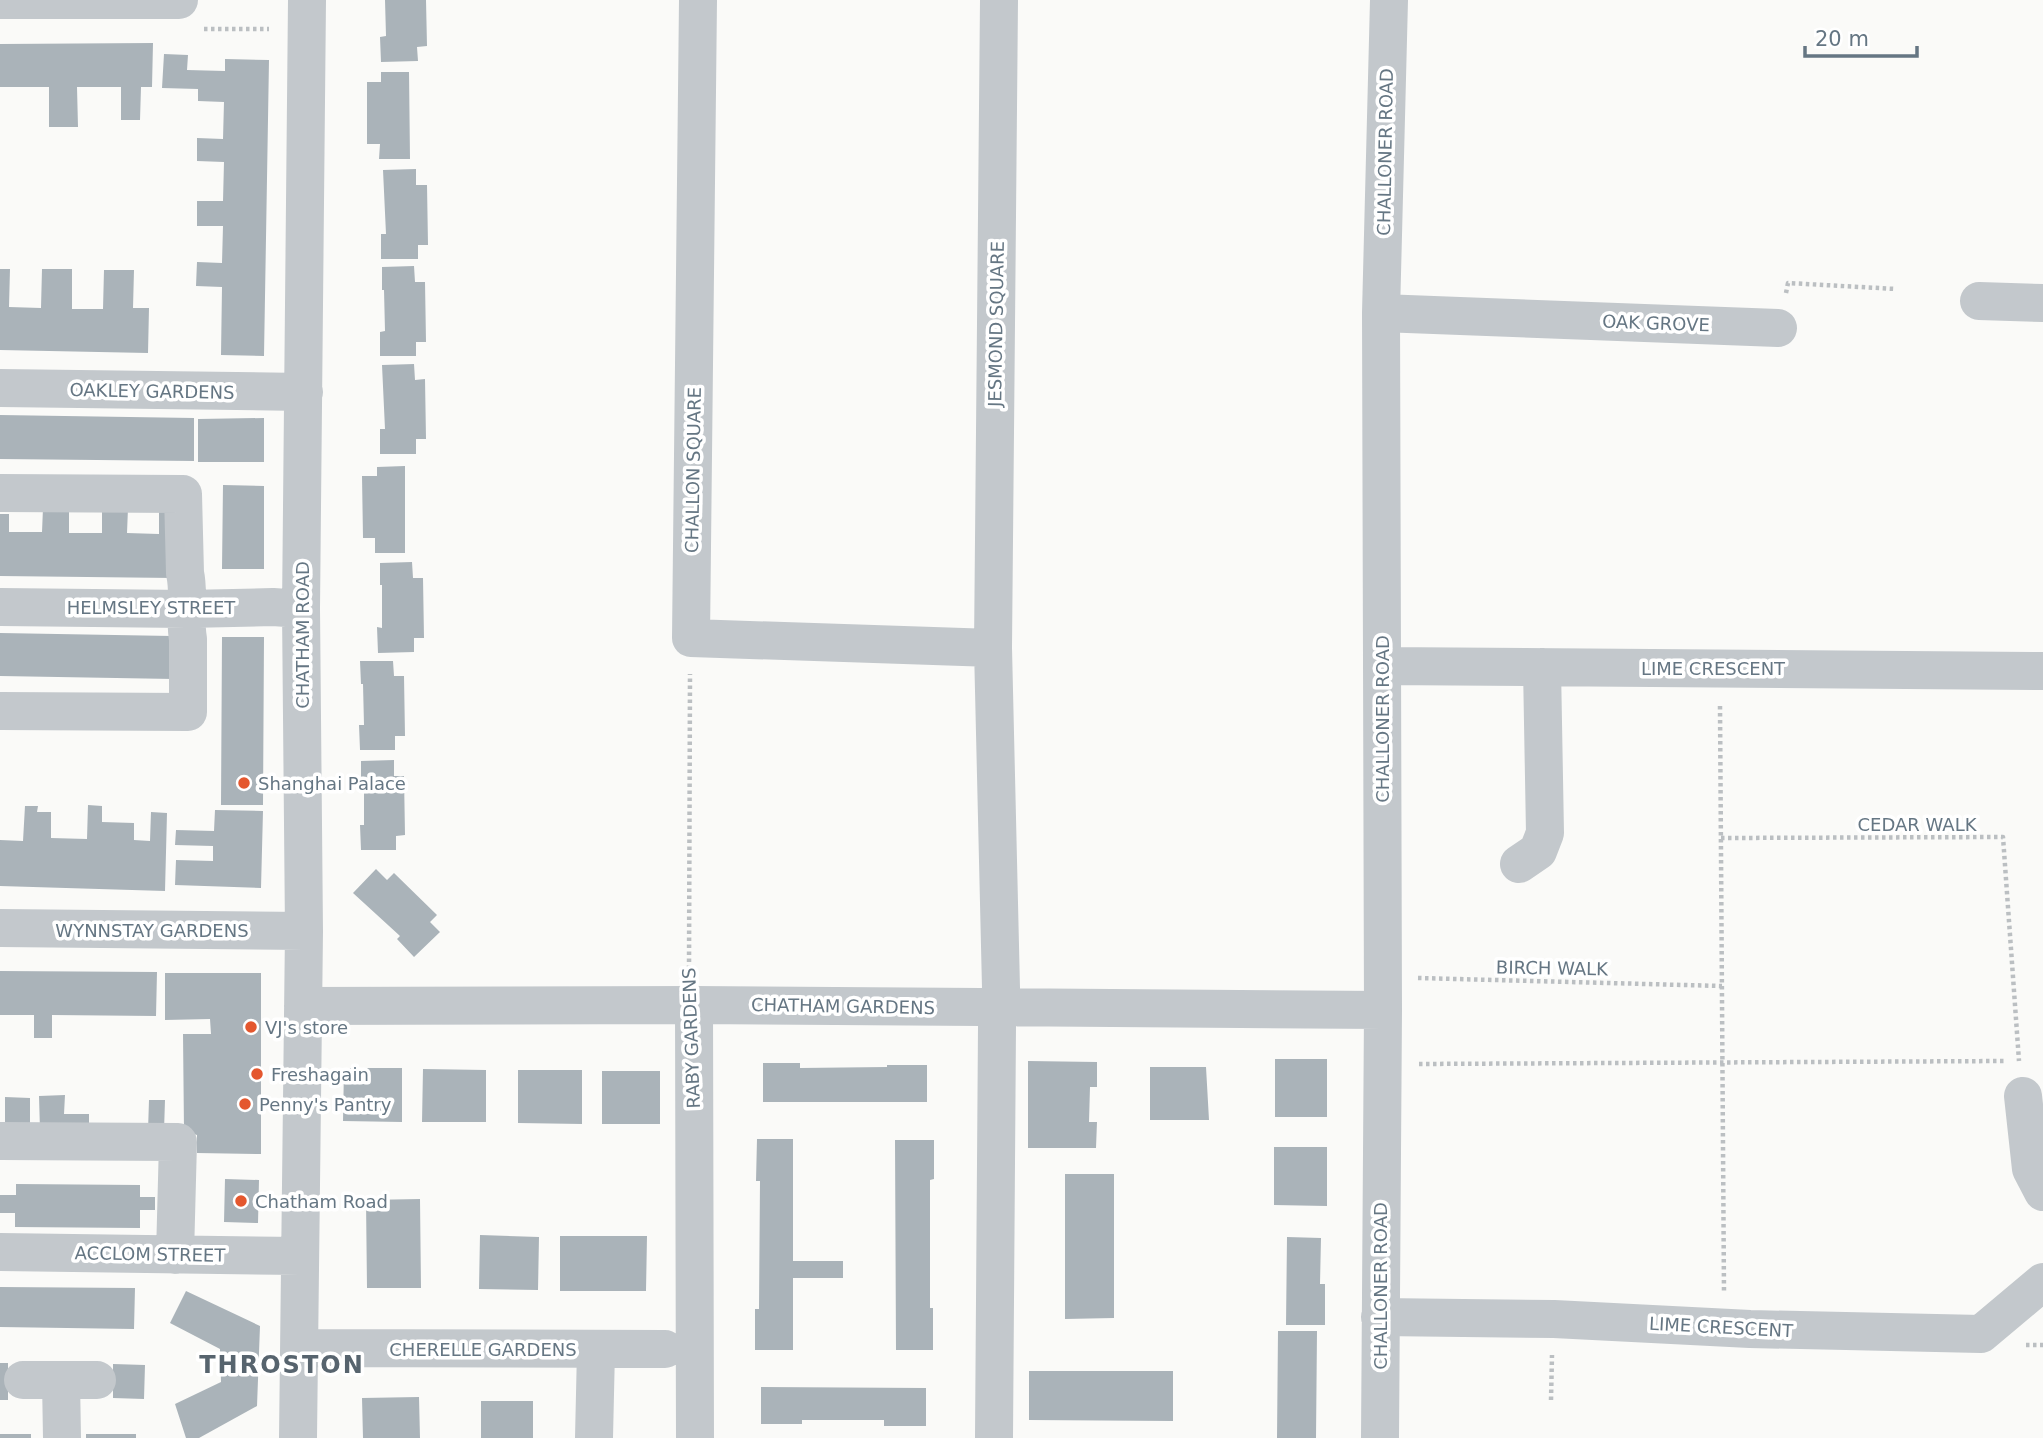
<svg xmlns="http://www.w3.org/2000/svg" width="2043" height="1438" font-family="'DejaVu Sans',sans-serif">
<rect width="100%" height="100%" fill="#fafaf8"/>
<path fill="#aab3b9" d="M385,0H426L427,46L417,47L418,61L381,62L380,37L386,36Z
M153,43L152,87H141L140,120H121V87H77L78,127H49V87H0V44Z
M164,54L188,55L187,70L225,71V59L269,60L264,356L221,355L222,287L196,286L197,262L222,263L223,226H197V201H223L224,162L197,161V138L223,139L224,102L198,101V89L162,88Z
M381,72H409L410,159H379L380,144H367V82H381Z
M416,169V185H427L428,245H418V259H381V234H386L383,170Z
M414,266L415,282H425L426,342H416V356H380V332L385,331L384,290H382V267Z
M0,269H10L9,307L41,308L42,269H72V309H103L104,270H134L133,308H149L148,353L0,350Z
M414,364L415,380L425,379L426,439H416V454H380V429H385L382,365Z
M0,415L194,418V461L0,459Z
M264,418V462H198V419Z
M405,466V553H375V538H363L362,476H377V467Z
M223,485L264,486V569H222Z
M43,508H69V533H102V508H128L127,533L159,534V509H175L174,578L0,576V514H9V532H42Z
M412,562L413,578H423L424,638H414V652L378,653L377,627L382,628V585H380V563Z
M0,633L172,636L174,679L0,676Z
M222,637H264L263,805H221Z
M360,661H393L394,676H404L405,736H395V750H360L359,725H364L363,684H361Z
M394,760V776H404L405,835L396,836V850H361L360,825H364V783H361V761Z
M88,805L102,806V822L134,823V840L150,841L151,812L167,813L165,891L0,886V840L23,841L25,806H38L37,812H51V838L87,839Z
M215,810L263,811L261,888L175,885L176,860L213,861V846L175,845L176,830L214,831Z
M376,869L387,880L394,873L437,915L430,922L440,932L414,957L397,939L400,936L353,893Z
M0,971L157,972L156,1016L52,1015V1038H34V1015H0Z
M165,973H261V1154L197,1153V1135L184,1131L183,1034H211L210,1019L165,1020Z
M1275,1059H1327V1117H1275Z
M1028,1061L1097,1062V1087H1090L1089,1122H1097L1096,1148H1028Z
M763,1063H800V1068L887,1067V1065H927V1102H763Z
M1150,1067H1206L1209,1120H1150Z
M344,1068H402V1122L343,1121Z
M423,1069L486,1070V1122H422Z
M518,1070H582V1124L518,1123Z
M602,1071H660V1124H602Z
M65,1095L64,1114H89V1131L40,1130L39,1096Z
M5,1097L30,1098V1130H5Z
M149,1100H165L164,1131H148Z
M757,1139H793V1261H843V1278H793V1350H755V1309H759L760,1181H756Z
M895,1140H934V1179L930,1180V1308H933V1350H896Z
M1274,1147H1327V1206L1274,1205Z
M1065,1174H1114V1318L1065,1319Z
M225,1179L259,1180L258,1223L224,1222Z
M16,1184L140,1185V1197H155V1210H140V1228L15,1227V1213H0V1195H16Z
M420,1199L421,1288H367L366,1200Z
M480,1235L539,1237L538,1290L479,1289Z
M560,1236H647L646,1291H560Z
M1287,1237L1321,1238L1320,1284H1325V1325H1286Z
M0,1287L135,1288L134,1329L0,1327Z
M186,1291L260,1326L257,1406L199,1438H186L175,1404L221,1382L220,1349L170,1323Z
M1278,1331H1317L1316,1438H1277Z
M0,1363H8V1400H0Z
M113,1364L145,1365L144,1399L113,1398Z
M1029,1371H1173V1421L1029,1420Z
M761,1387L926,1388V1426H884V1420H802V1424H761Z
M419,1397L420,1438H363L362,1398Z
M481,1401H533V1438H481Z
M0,1434H31V1438H0Z
M86,1434H136V1438H86Z"/>
<g fill="none" stroke-linecap="round" stroke-linejoin="round">
<path stroke="#bbbfc2" stroke-width="4.5" stroke-dasharray="3.5 3.5" stroke-linecap="butt" d="M204,29H269
M1786,293L1788,283L1896,289
M1720,706L1724,1292
M1721,838L2003,837L2019,1061
M689,969L690,674
M1418,978L1722,986
M1419,1064L2005,1061
M2026,1345H2043
M1551,1400L1552,1355"/>
<path stroke="#c3c8cc" stroke-width="38" d="M0,0H179
M698,0L691,638L993,648
M1979,301L2043,303
M1381,313L1778,328
M0,388L304,392
M0,493L183,494L185,573C190,595 184,617 188,639V712L0,711
M0,607L187,609L273,607L301,609
M1383,666L2043,671
M1519,864L1538,851L1545,833L1542,667
M0,928L304,931
M694,1005L695,1438
M303,1006L694,1005L1383,1010
M2023,1096L2031,1169L2043,1192
M0,1141L178,1142L175,1255
M0,1252L300,1256
M1380,1317L1554,1319L1750,1329L1981,1334L2043,1282
M301,1348L665,1349
M23,1380H61L62,1438
M61,1380H97
M298,1438L304,931L301,609L307,0
M594,1438L596,1350
M994,1438L997,1026L1001,988L993,648L999,0
M1380,1438L1383,1010L1381,313L1389,0"/>
</g>
<g fill="#e4572e" stroke="#fff" stroke-width="2.5">
<circle cx="244" cy="783" r="7"/>
<circle cx="251" cy="1027" r="7"/>
<circle cx="257" cy="1074" r="7"/>
<circle cx="245" cy="1104" r="7"/>
<circle cx="241" cy="1201" r="7"/>
</g>
<g text-anchor="middle" dominant-baseline="central" stroke-width="7" stroke-linejoin="round" paint-order="stroke">
<g font-size="18" fill="#657683" stroke="#fff">
<text transform="translate(1385 152) rotate(-89)">CHALLONER ROAD</text>
<text transform="translate(1656 323) rotate(2)">OAK GROVE</text>
<text transform="translate(996 324) rotate(-89)">JESMOND SQUARE</text>
<text transform="translate(152 391) rotate(1)">OAKLEY GARDENS</text>
<text transform="translate(693 470) rotate(-89)">CHALLON SQUARE</text>
<text x="151" y="607">HELMSLEY STREET</text>
<text transform="translate(302 635) rotate(-90)">CHATHAM ROAD</text>
<text x="1713" y="668">LIME CRESCENT</text>
<text transform="translate(1382 719) rotate(-90)">CHALLONER ROAD</text>
<text x="1917" y="824">CEDAR WALK</text>
<text x="152" y="930">WYNNSTAY GARDENS</text>
<text transform="translate(1552 968) rotate(1)">BIRCH WALK</text>
<text transform="translate(843 1006) rotate(1)">CHATHAM GARDENS</text>
<text transform="translate(691 1038) rotate(-92)">RABY GARDENS</text>
<text transform="translate(150 1254) rotate(1)">ACCLOM STREET</text>
<text transform="translate(1380 1286) rotate(-90)">CHALLONER ROAD</text>
<text transform="translate(1721 1327) rotate(3)">LIME CRESCENT</text>
<text x="483" y="1349">CHERELLE GARDENS</text>
</g>
<g font-size="18" fill="#657683" stroke="#fff" text-anchor="start">
<text x="258" y="783">Shanghai Palace</text>
<text x="265" y="1027">VJ's store</text>
<text x="271" y="1074">Freshagain</text>
<text x="259" y="1104">Penny's Pantry</text>
<text x="255" y="1201">Chatham Road</text>
</g>
<g font-size="24" font-weight="bold" letter-spacing="2" fill="#57646e" stroke="#fff">
<text x="282" y="1365">THROSTON</text>
</g>
</g>
<path d="M1805 46v10h112v-10" fill="none" stroke="#657683" stroke-width="3.5"/>
<text x="1815" y="46" font-size="21" fill="#657683" stroke="#ffffff" stroke-width="5" paint-order="stroke">20 m</text>
</svg>
